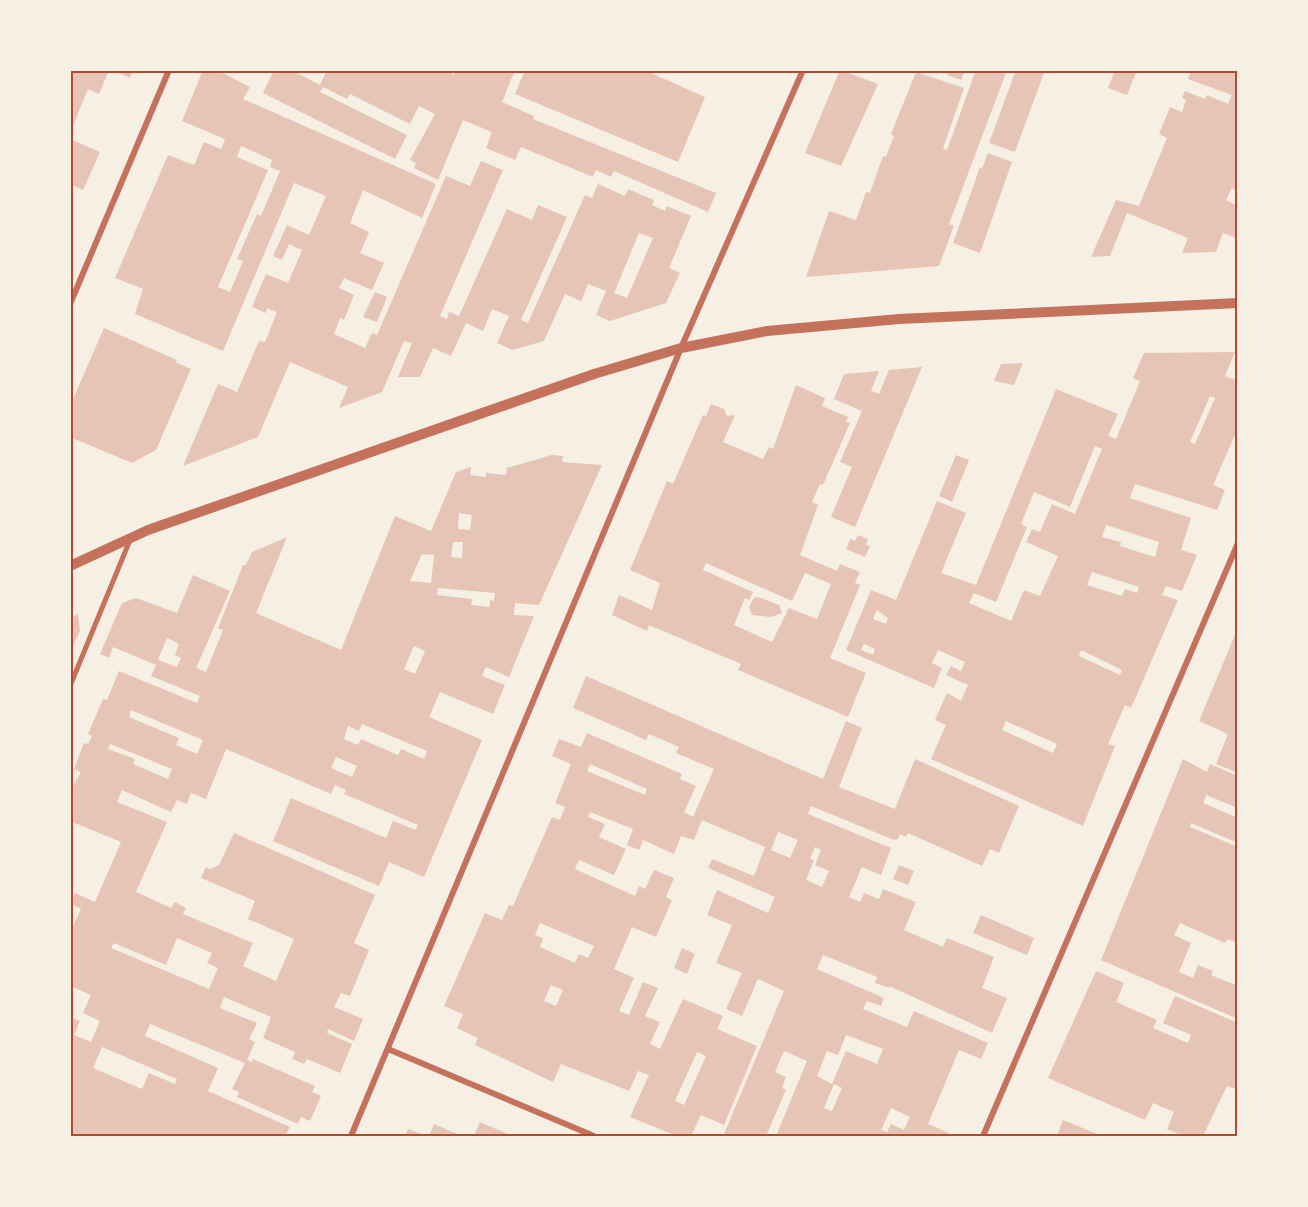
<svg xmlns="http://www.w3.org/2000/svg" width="1308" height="1207" font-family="'Noto Sans',sans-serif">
<rect width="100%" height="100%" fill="#f6efe4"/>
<path fill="#e6c5b7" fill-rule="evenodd" d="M70,70H109L99,94L88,89L71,130Z
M112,70H133L130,78Z
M203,70H217L250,87L243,99L436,184L422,218L363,190L350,223L369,232L360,253L384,263L372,290L344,278L339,288L354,295L344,320L340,318L334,334L365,348L372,333L377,335L446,176L470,186L481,161L503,170L440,316L447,319L449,312L459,316L507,209L532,220L538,205L567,217L521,320L528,323L585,195L592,198L598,184L625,196L628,189L654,200L652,205L665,211L667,206L691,216L669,268L680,273L666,303L610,321L596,315L606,291L588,284L581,301L565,294L544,341L512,350L497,343L509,316L492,309L483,331L466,323L451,356L433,348L420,377H398L412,343L404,341L382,392L339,408L348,387L290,362L258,437L183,466L218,384L237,392L259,341L265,342L277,312L267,308L266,313L252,307L257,295L266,274L288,283L302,250L289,244L282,260L273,256L287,225L309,235L326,196L294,183L223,351L135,314L143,289L115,278L168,155L194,165L204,142L221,149L225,139L182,121ZM241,146L272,160L270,167L280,171L261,216L257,214L237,259L243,261L230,292L218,287L268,170L237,157ZM639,233L653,238L627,298L614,293Z
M274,70H291L320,85L327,70H445L454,75L456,70H515L502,102L534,116L533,119L716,193L708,212L614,171L611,177L596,170L593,177L521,147L515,160L486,148L492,132L463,120L438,180L414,168L416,163L410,160L435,114L419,106L410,124L350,94L347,99L323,87L320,92L407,135L395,159L263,93Z
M525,70H644L705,97L678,162L515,94Z
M840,70L878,84L841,166L805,153Z
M949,70H965L961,80L947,75Z
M976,70H1007L949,224L954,226L939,266L806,277L829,211L856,220L866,192L870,193L883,156L886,157L894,136L891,134L916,72L964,88L943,148L947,150Z
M1016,70H1045L1015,152L989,143Z
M1115,70H1137L1127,95L1108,88Z
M1191,70H1238V191L1232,188L1226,200L1238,206V239L1223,233L1216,252L1182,253L1188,238L1127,213L1110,256L1091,257L1116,200L1139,206L1167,138L1159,134L1170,107L1182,112L1186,100L1182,98L1185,91L1205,99L1207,95L1228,104L1232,95L1188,79Z
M70,139L100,152L83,190L70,184Z
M988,153L1012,162L980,253L953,243L980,167L982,169Z
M375,292L387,297L377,322L363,317Z
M104,328L177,360L175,362L191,369L156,450L132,463L70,437V406Z
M1235,352L1225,376L1238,381V428L1213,485L1225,490L1217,510L1135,484L1130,498L1191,518L1181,550L1197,555L1182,591L1166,586L1162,595L1178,600L1131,708L1125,705L1108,744L1115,746L1083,826L931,759L946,725L935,720L947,693L961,701L968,685L946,675L951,666L961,671L965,662L938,650L932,663L942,668L934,688L846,650L871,590L896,600L937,501L966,513L941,573L976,585L1056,389L1118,414L1108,436L1116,439L1140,381L1133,378L1144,353ZM1210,396L1215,398L1195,444L1190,442ZM1095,446L1102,449L1075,514L1052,504L1040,532L1032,529L1026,542L1058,556L1040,596L1024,590L1011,621L969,603L974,593L996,602L1027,527L1021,524L1034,492L1070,507ZM1106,525L1159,542L1155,557L1120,546L1121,542L1102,537ZM1092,572L1139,587L1137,593L1125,589L1122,596L1087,585ZM877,610L888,618L886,624L873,619ZM864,644L875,649L873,655L861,650ZM1081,650L1122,670L1120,675L1079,656ZM1006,721L1057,744L1053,753L1002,730Z
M1023,363L1014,385L994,381L1001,364Z
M922,367L855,527L831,517L852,467L840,462L862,411L834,399L844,374L879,371L871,391L879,394L889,370Z
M796,385L825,398L822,406L848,417L846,422L850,423L823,485L820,484L812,502L818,505L800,555L837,571L840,564L860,572L855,583L860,585L830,658L866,673L848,717L738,670L741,664L649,625L647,631L612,615L619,595L652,610L660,583L630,570L667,481L673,484L703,415L706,416L711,404L724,409L727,416L735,415L723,442L763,459L769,447L773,449ZM706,563L792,601L805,573L831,584L817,619L789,608L772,642L734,625L745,598L749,600L753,592L703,570Z
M552,455L563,456L562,462L602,465L539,605L515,603L514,615L534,616L509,677L486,667L482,676L505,685L493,714L440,692L429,717L482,740L424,877L389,862L379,886L273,841L291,798L386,838L393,821L416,830L418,825L344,794L346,790L335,785L331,794L226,749L206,799L191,793L187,804L177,800L171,812L122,790L117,802L167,822L136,892L171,908L175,902L186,908L183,914L253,943L243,966L276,981L294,939L248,919L255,901L201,878L206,867L210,869L219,865L234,833L375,895L354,943L369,950L350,996L341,993L334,1007L363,1019L354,1041L328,1029L327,1033L352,1044L340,1073L307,1059L304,1064L292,1059L295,1052L263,1038L271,1017L224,997L220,1008L257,1023L249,1039L255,1042L247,1060L252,1062L253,1059L315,1086L312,1092L321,1096L310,1121L301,1117L298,1124L237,1097L239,1092L232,1089L245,1063L150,1024L145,1036L218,1068L208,1091L290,1127L285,1136H70V1017L80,1021L74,1035L91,1042L100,1021L83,1013L91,995L70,986V933L81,909L70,903L75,893L95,902L121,842L70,821V791L81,772L74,769L84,743L88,744L92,736L88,734L103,699L107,700L119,671L197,703L200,696L151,676L156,665L113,647L109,658L100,654L122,603L136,598L177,613L193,575L230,591L196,668L206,672L223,630L218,628L243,565H246L252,552L287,537L256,613L341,650L395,516L431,531L456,472L471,467L470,475L486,477V473L506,475L507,468ZM459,513L472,515L470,530L458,529ZM453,542H463L462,558L451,557ZM422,554L434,555L431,583L410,581ZM438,588L495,593L494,601L490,600V607L471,605L472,599L437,595ZM167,638L179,644L175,655L181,658L177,667L158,660ZM414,646L425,651L415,674L404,669ZM131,710L203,740L197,754L176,745L179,738L129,717ZM362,724L427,751L424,759L401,749L398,755L361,739L358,745L344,739L348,726L359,731ZM110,744L172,769L168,779L133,764L135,759L108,749ZM336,757L357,766L352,777L331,768ZM177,938L212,953L207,963L218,968L209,989L111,948L114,943L166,965ZM102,1047L177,1079L175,1084L149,1073L142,1089L93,1068Z
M956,455L969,460L952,502L939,496Z
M858,535L868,539L866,545L870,546L865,557L846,549L850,539L855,541Z
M758,597L779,605L782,613L771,617L752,615L749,607L754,598Z
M78,614L80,631L70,652V618Z
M1237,630H1238V773L1216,764L1228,734L1199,721Z
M586,676L823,779L846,721L862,728L839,787L895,809L915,759L1019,806L999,853L990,849L982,866L908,833L906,837L900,834L898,839L894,840L811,806L808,814L891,848L881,875L862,867L849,897L860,902L864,893L879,899L883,889L916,902L904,930L943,947L947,938L994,957L982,988L1007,998L992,1033L889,986V988L875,983L877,977L823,955L817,969L884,998L881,1006L867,1001L863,1009L907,1027L914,1011L988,1043L981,1059L959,1050L928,1124L949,1133L947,1136H776L807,1061L784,1051L775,1072L786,1077L782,1088L786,1090L766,1136H731L724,1134L784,991L758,979L742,1016L726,1009L742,973L716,963L732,925L707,915L717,890L768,913L775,897L708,868L712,859L754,876L765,847L702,820L694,840L681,836L674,854L643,840L639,850L627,845L633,829L590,812L588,817L605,824L599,837L626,849L614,875L579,860L575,869L635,896L639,886L645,889L654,870L674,878L666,897L672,900L656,937L632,927L614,969L634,978L619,1011L629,1015L643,982L658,988L645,1016L660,1022L650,1044L660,1049L683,999L723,1016L717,1029L757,1046L724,1125L701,1115L691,1136H677L630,1117L649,1075L638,1071L629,1091L561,1064L553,1082L475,1045L478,1038L457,1028L463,1014L444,1006L485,913L502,920L509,905L513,906L552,817L560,820L565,807L555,803L571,764L552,756L559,739L581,747L587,733L682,774L680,779L696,786L684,812L693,817L714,769L676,753L679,747L649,734L646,740L573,708ZM590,764L647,789L645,795L587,771ZM778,832L798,840L790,858L771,850ZM815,847L821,850L815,865L829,871L822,887L806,880L814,860L810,859ZM540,923L594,946L588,958L579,954L575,963L540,947L543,938L535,935ZM551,985L563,990L556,1006L544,1001ZM846,1035L883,1049L877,1064L846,1051L832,1084L817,1076L827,1051L838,1055ZM697,1052L706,1056L684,1105L675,1101ZM834,1084L842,1088L832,1111L824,1108ZM891,1108L910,1117L904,1130L891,1124L887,1132L881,1130Z
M1183,759L1207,772L1210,764L1238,776V808L1206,795L1203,803L1238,818V843L1191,823L1190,827L1238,847V943L1227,939L1225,943L1180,923L1174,935L1191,943L1179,972L1193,978L1198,965L1213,971L1211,975L1238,986V1019L1101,960Z
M899,865L914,871L908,885L893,879Z
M981,915L1034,938L1027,955L973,933Z
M682,948L695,954L687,974L674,968Z
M1096,971L1124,983L1116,1002L1157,1020L1153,1028L1188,1043L1191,1035L1163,1023L1175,996L1238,1023V1090L1227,1086L1203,1136H1183L1167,1129L1174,1112L1153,1103L1145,1120L1048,1078Z
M1063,1120L1102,1136H1057Z
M480,1122L496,1129L513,1136H474Z
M434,1124L462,1136H429Z
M408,1129L427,1136H405Z"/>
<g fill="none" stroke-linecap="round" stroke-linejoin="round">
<path stroke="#c5725c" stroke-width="5" d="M70,686L130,540"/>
<path stroke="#c5725c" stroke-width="6" d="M70,304L169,70
M388,1049L594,1136
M351,1136L681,348L803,70
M983,1136L1238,543"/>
<path stroke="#c5725c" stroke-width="10" d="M70,566L148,530L594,374L681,348L767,331L899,319L1238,303"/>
</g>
<rect width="1308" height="1207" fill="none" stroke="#f6efe4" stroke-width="144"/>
<rect x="72" y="72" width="1164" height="1063" fill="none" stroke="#b5482f" stroke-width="2"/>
</svg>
